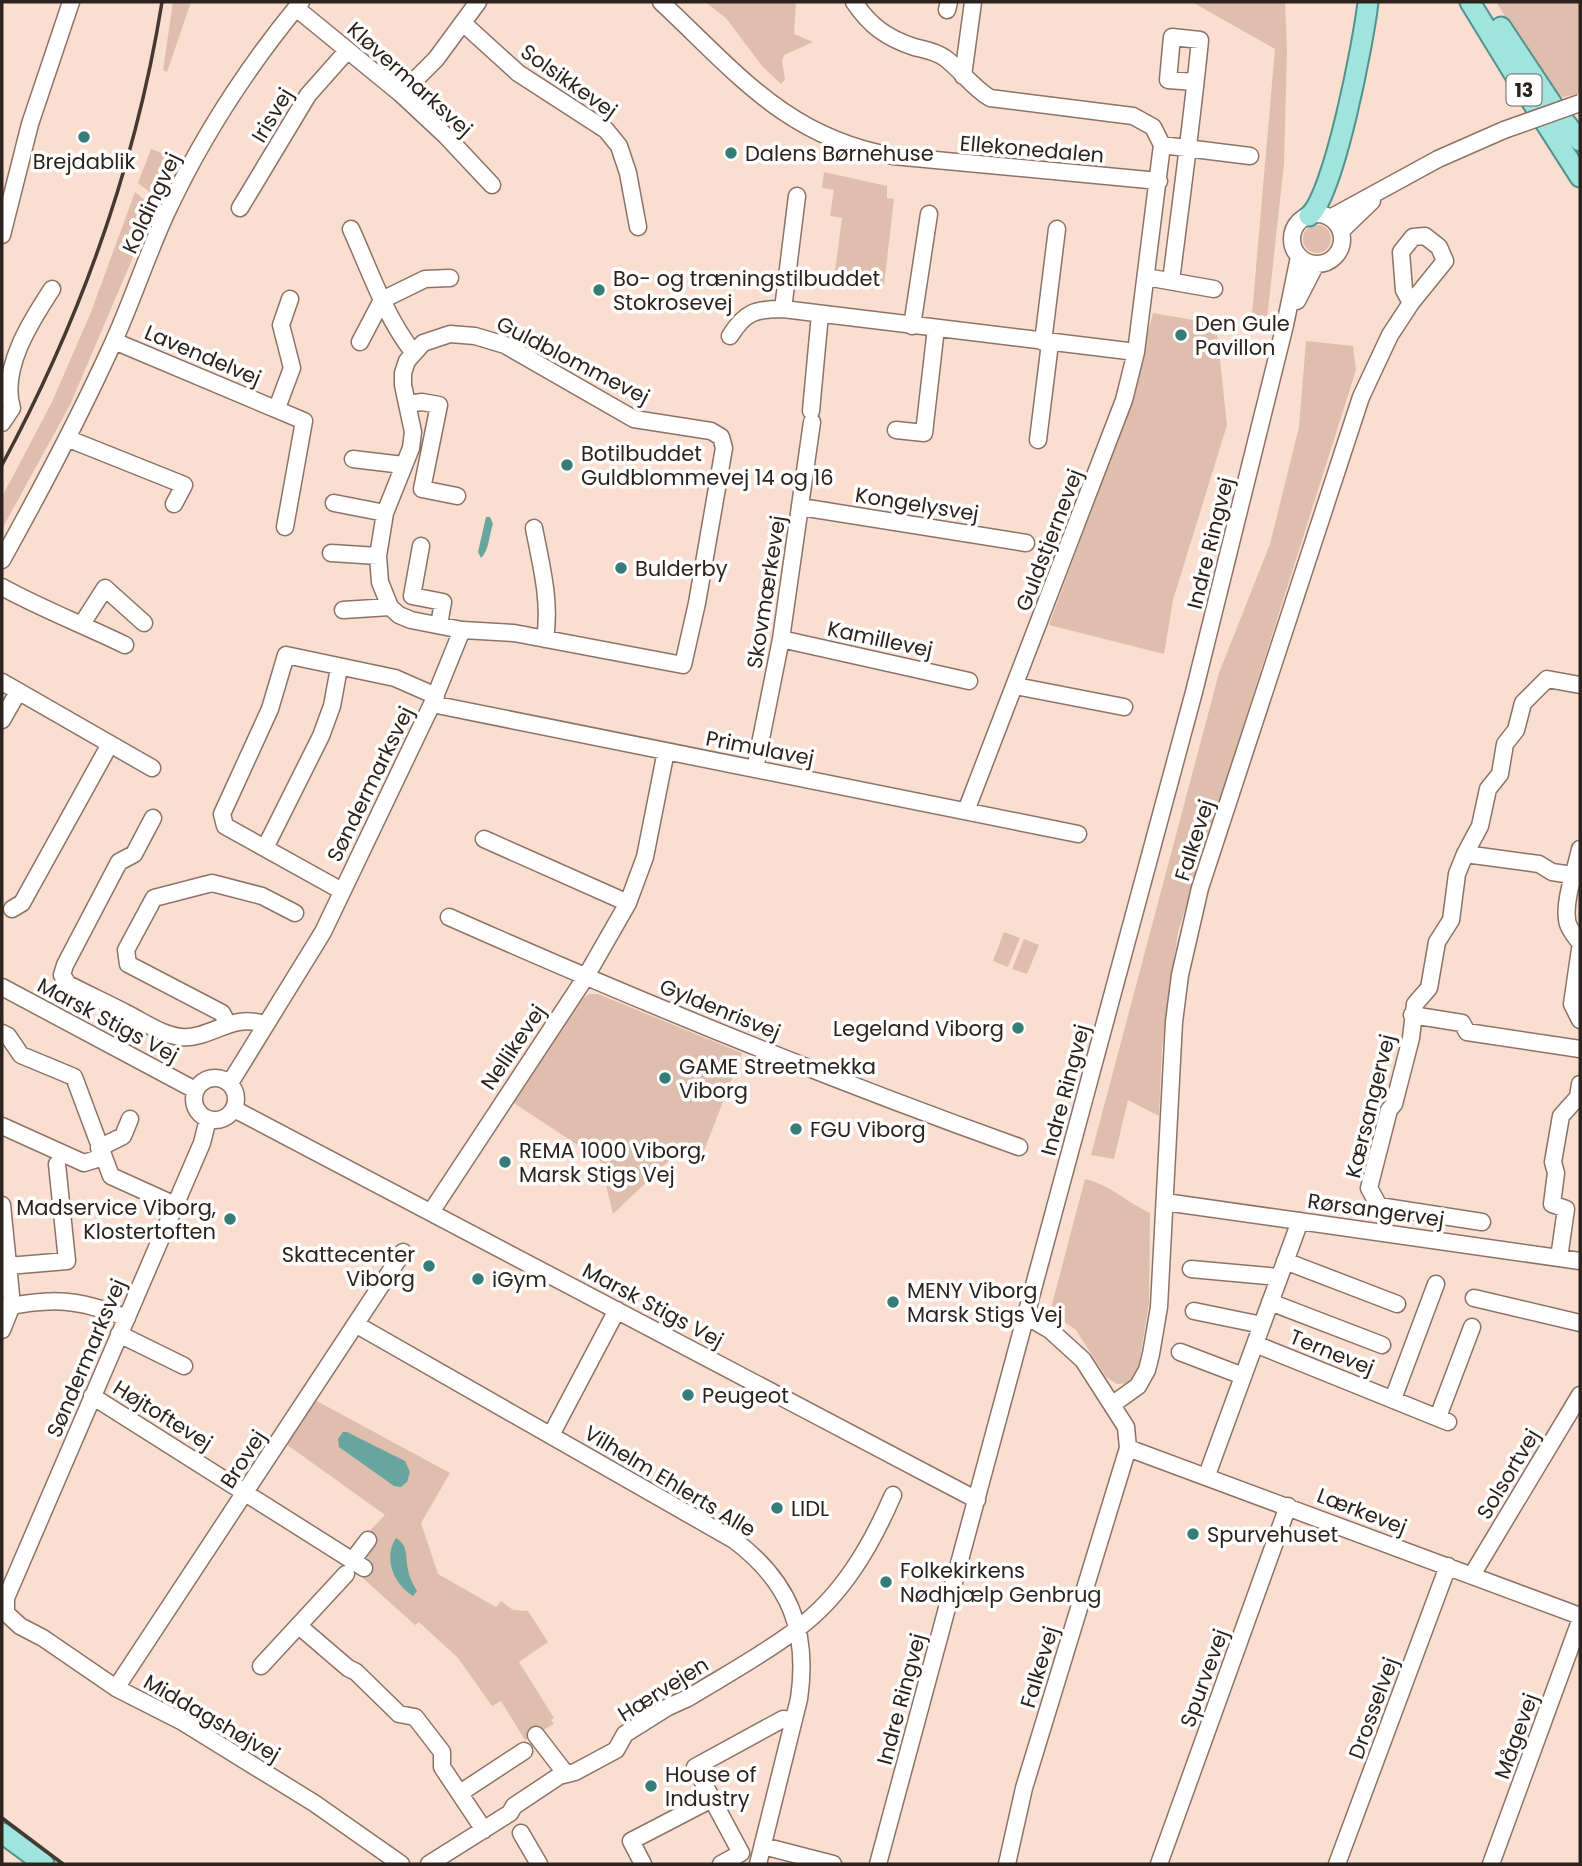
<svg xmlns="http://www.w3.org/2000/svg" width="1582" height="1866" font-family="Poppins,sans-serif">
<rect width="100%" height="100%" fill="#faded0"/>
<path fill="#e0bead" d="M173,2H191L167,72L163,70Z
M705,2H796L794,34L813,42L784,55L782,61L785,79L781,84L762,66L726,18Z
M1192,2H1285L1287,50L1284,164L1267,319L1252,314L1275,49Z
M1496,2H1580V93L1556,99Z
M151,149L175,158L158,199L138,183Z
M824,172L887,186V198L894,199L884,285L834,279L842,218L830,216L834,190L822,188Z
M135,192L154,208L70,405L2,529V497L52,402L91,312Z
M1303 239a14 14 0 1 1 28 0a14 14 0 1 1-28 0Z
M1153,313L1216,324L1227,425L1173,600L1164,654L1049,625L1130,405Z
M1306,341L1353,346L1356,370L1178,932L1162,1047L1159,1116L1128,1100L1114,1159L1091,1155L1219,673L1270,544L1299,427Z
M1004,932L1020,938L1008,967L993,961Z
M1024,939L1039,945L1027,974L1012,969Z
M589,994H598L742,1053L700,1161L679,1151L613,1214L600,1160L514,1103L582,999Z
M1085,1179C1110,1185 1127,1202 1150,1213L1149,1303L1138,1370L1129,1383L1117,1384L1106,1377L1076,1330L1050,1312Z
M315,1400L450,1473L421,1523L438,1574L496,1607L501,1601L513,1610L528,1611L548,1642L519,1662L554,1718L551,1720L554,1724L525,1740L501,1701L492,1706L458,1658L419,1622L415,1625L345,1562L351,1550L385,1515L286,1444Z"/>
<path fill="#69a59f" d="M486,517H490L493,524C489,535 489,551 481,558L478,552Z
M343,1432H347L405,1461L410,1472L407,1482L401,1487L394,1486L339,1447L338,1439Z
M396,1538C409,1546 405,1556 408,1569C409,1577 413,1584 417,1591L413,1596C393,1584 383,1557 396,1538Z"/>
<g fill="none" stroke-linecap="round" stroke-linejoin="round">
<defs>
<path id="minor" d="M661,2C736,72 787,138 893,156L1159,181
M854,2C870,26 887,38 914,47C925,50 935,51 945,58C961,70 972,87 990,98L1133,116L1153,127L1162,145L1136,352L1124,400L966,811
M296,8L401,94L446,136L492,185
M947,10L949,2
M463,23L518,73L606,130L619,146L628,173L638,227
M963,76L973,2
M401,94L436,59L478,2
M1162,145L1250,156
M797,196L783,309L1136,352
M240,208L308,95L347,51
M1292 239a25 25 0 1 1 50 0a25 25 0 1 1-50 0Z
M1330,218L1438,159L1504,130
M351,229C370,271 385,316 413,352
M1341,231L1372,201
M2,235L30,124L71,2
M1146,277L1214,289
M1171,281C1181,201 1192,121 1200,40L1172,37L1168,80L1195,82
M1297,301L1316,264
M912,326L929,214
M450,334L475,336L505,345L634,419L711,431L721,437L724,448L697,603L683,665L514,633L462,630L411,620L399,615L390,607L380,582L378,556L385,513L411,448L413,432L403,385V373L407,361L423,343Z
M730,336C745,312 755,309 783,309
M114,341L304,421L285,527
M360,342L382,300L425,279L450,278
M1043,342L1057,229
M407,404L422,402L439,405L422,489L457,496
M277,408L292,368L281,325L290,299
M811,411L820,314
M2,423L12,408C0,369 31,321 52,289
M896,430L924,433L936,328
M69,439L184,485L174,504
M1038,440L1050,343
M353,459L403,465
M334,503L385,513
M801,507L1026,543
M534,528C541,565 551,601 545,639
M421,546L412,596L443,602L439,625
M331,553L378,556
M2,560C42,488 79,418 113,343C132,301 146,258 165,216C200,140 248,66 301,2
M2,587C42,609 84,625 125,645
M343,610L390,607
M82,624L105,588L144,623
M781,639L969,681
M2,682L152,768
M1016,686L1124,707
M432,704L1078,834
M2,720L18,692
M755,769L781,639L812,422
M153,818L134,854L119,862L65,965L62,975L68,984C87,994 107,1003 126,1013C144,1022 162,1035 181,1037C210,1040 234,1011 265,1025
M484,839L628,903
M265,848L321,736L332,706L339,668
M1580,849C1576,869 1564,899 1567,919C1567,927 1576,937 1580,943
M1465,854L1539,864L1552,872L1572,875
M342,891L225,826L222,814L270,709L286,655L395,678L436,696
M12,909L22,903L110,744
M449,917C636,1000 826,1078 1019,1147
M1580,949L1572,1004L1580,1020
M2,987L195,1090
M1412,1015L1462,1023L1467,1032L1580,1049
M228,1024L222,1013L128,964L126,950L154,898L212,883L262,896L295,913
M2,1033L8,1036L21,1055L74,1077L111,1176L175,1205
M194 1099a21 21 0 1 1 42 0a21 21 0 1 1-42 0Z
M230,1083L323,932L432,704L462,630
M234,1109L977,1500
M2,1126L84,1163L103,1157
M99,1148L123,1136L130,1119
M1165,1202L1580,1261
M2,1205L12,1305L2,1330
M431,1212L585,978L628,903L645,857L666,751
M1482,1222L1379,1206L1369,1188L1389,1110L1394,1104L1411,1038L1415,1004L1429,988L1437,942L1451,920L1457,874L1465,854L1480,826L1488,789L1500,774L1505,744L1516,730L1523,703L1547,679L1580,685
M1559,1258L1566,1209L1552,1204L1556,1173L1553,1162L1561,1116L1578,1097L1580,1084
M1285,1261L1397,1304
M8,1266L67,1261L57,1164
M1191,1269L1279,1277
M1474,1298L1580,1323
M1270,1302L1382,1345
M2,1308C53,1297 78,1299 127,1318
M1194,1311L1262,1325
M357,1325L734,1540C790,1582 809,1631 799,1699L758,1864
M119,1334L184,1366
M1255,1344L1448,1422
M1180,1352L1243,1376
M92,1396L364,1568
M1393,1399L1436,1284
M1113,1404L1138,1386L1147,1370L1151,1354L1159,1307L1174,1022L1180,975L1200,888L1361,397L1390,335L1411,303L1445,261L1439,247L1425,236L1413,237L1401,252L1404,290L1411,303
M1438,1417L1472,1327
M551,1435L617,1310
M1128,1448L1580,1616
M1207,1475L1300,1221
M352,1561L368,1540
M1472,1575L1580,1395
M2,1613H6L20,1626L43,1638L116,1688L181,1721L314,1803L401,1864
M6,1613V1598L202,1143L208,1119
M299,1626L348,1668L356,1672L399,1714L415,1717L442,1752V1767L484,1830
M261,1666L346,1574
M116,1688L403,1252
M536,1735L566,1774
M460,1793L524,1751
M712,1799L695,1767L783,1719L794,1720
M521,1833L539,1864
M763,1846L833,1864
M429,1864L510,1813L514,1806L559,1776L575,1772L616,1750L625,1734L668,1707L688,1698C724,1676 763,1655 797,1629C842,1596 871,1546 893,1495
M643,1864L631,1841L712,1799L741,1853L721,1864
M878,1864L1194,692L1285,325L1299,257
M1007,1864L1024,1788L1128,1448L1126,1427L1083,1360L1050,1330L1026,1316
M1159,1864L1288,1506
M1337,1864L1448,1566
M1491,1864L1580,1621"/>
<path id="major" d="M1470,2L1516,77L1580,177
M1501,27L1560,116L1580,141
M1309,216C1334,196 1364,39 1368,2
M2,1833L44,1864"/>
</defs>
<use href="#minor" stroke="#8c7366" stroke-width="19"/>
<use href="#major" stroke="#50938c" stroke-width="23"/>
<use href="#minor" stroke="#fff" stroke-width="16"/>
<use href="#major" stroke="#a1e3dd" stroke-width="19"/>
<path stroke="#453933" stroke-width="3.5" d="M2,465C80,320 136,164 162,2
M2,1818L63,1864"/>
<defs>
<path id="minor-bridge" d="M1504,130L1580,103"/>
</defs>
<use href="#minor-bridge" stroke="#8c7366" stroke-width="19" stroke-linecap="butt"/>
<use href="#minor-bridge" stroke="#fff" stroke-width="16"/>
</g>
<g fill="#367d78" stroke="#fff" stroke-width="2.5">
<circle cx="84" cy="137" r="7"/>
<circle cx="731" cy="153" r="7"/>
<circle cx="599" cy="290" r="7"/>
<circle cx="1181" cy="335" r="7"/>
<circle cx="567" cy="465" r="7"/>
<circle cx="621" cy="568" r="7"/>
<circle cx="1018" cy="1028" r="7"/>
<circle cx="665" cy="1078" r="7"/>
<circle cx="796" cy="1129" r="7"/>
<circle cx="505" cy="1162" r="7"/>
<circle cx="230" cy="1219" r="7"/>
<circle cx="429" cy="1266" r="7"/>
<circle cx="478" cy="1279" r="7"/>
<circle cx="893" cy="1302" r="7"/>
<circle cx="688" cy="1395" r="7"/>
<circle cx="777" cy="1508" r="7"/>
<circle cx="1193" cy="1534" r="7"/>
<circle cx="886" cy="1582" r="7"/>
<circle cx="651" cy="1786" r="7"/>
</g>
<g text-anchor="middle" dominant-baseline="central" stroke-width="7" stroke-linejoin="round" paint-order="stroke">
<rect fill="#fff" stroke="#6c6562" stroke-width="2" x="1506.5" y="74.5" width="35" height="31" rx="5"/>
<g font-size="19" font-weight="bold" fill="#2d231e">
<text x="1524" y="90">13</text>
</g>
<g font-size="21" fill="#2d231e" stroke="#fff">
<text transform="translate(410 79) rotate(42)">Kløvermarksvej</text>
<text transform="translate(569 81) rotate(35)">Solsikkevej</text>
<text transform="translate(272 115) rotate(-59)">Irisvej</text>
<text transform="translate(1032 149) rotate(5)">Ellekonedalen</text>
<text transform="translate(151 203) rotate(-65)">Koldingvej</text>
<text transform="translate(203 355) rotate(23)">Lavendelvej</text>
<text transform="translate(573 360) rotate(27)">Guldblommevej</text>
<text transform="translate(917 504) rotate(9)">Kongelysvej</text>
<text transform="translate(1049 540) rotate(-69)">Guldstjernevej</text>
<text transform="translate(1210 543) rotate(-76)">Indre Ringvej</text>
<text transform="translate(766 592) rotate(-81)">Skovmærkevej</text>
<text transform="translate(880 639) rotate(12)">Kamillevej</text>
<text transform="translate(760 748) rotate(11)">Primulavej</text>
<text transform="translate(370 784) rotate(-64)">Søndermarksvej</text>
<text transform="translate(1194 840) rotate(-72)">Falkevej</text>
<text transform="translate(720 1009) rotate(22)">Gyldenrisvej</text>
<text transform="translate(108 1020) rotate(28)">Marsk Stigs Vej</text>
<text transform="translate(513 1047) rotate(-56)">Nellikevej</text>
<text transform="translate(1065 1090) rotate(-75)">Indre Ringvej</text>
<text transform="translate(1370 1106) rotate(-76)">Kærsangervej</text>
<text transform="translate(1376 1210) rotate(8)">Rørsangervej</text>
<text transform="translate(653 1305) rotate(28)">Marsk Stigs Vej</text>
<text transform="translate(1332 1352) rotate(22)">Ternevej</text>
<text transform="translate(86 1358) rotate(-67)">Søndermarksvej</text>
<text transform="translate(163 1415) rotate(32)">Højtoftevej</text>
<text transform="translate(243 1459) rotate(-57)">Brovej</text>
<text transform="translate(1508 1474) rotate(-59)">Solsortvej</text>
<text transform="translate(670 1481) rotate(31)">Vilhelm Ehlerts Alle</text>
<text transform="translate(1362 1511) rotate(21)">Lærkevej</text>
<text transform="translate(1039 1667) rotate(-73)">Falkevej</text>
<text transform="translate(1204 1678) rotate(-70)">Spurvevej</text>
<text transform="translate(663 1689) rotate(-32)">Hærvejen</text>
<text transform="translate(901 1699) rotate(-75)">Indre Ringvej</text>
<text transform="translate(1373 1708) rotate(-70)">Drosselvej</text>
<text transform="translate(212 1718) rotate(30)">Middagshøjvej</text>
<text transform="translate(1516 1736) rotate(-70)">Mågevej</text>
</g>
<g font-size="21" fill="#2d231e" stroke="#fff" text-anchor="start">
<text x="745" y="153">Dalens Børnehuse</text>
<text x="84" y="161" text-anchor="middle">Brejdablik</text>
<text x="613" y="278">Bo- og træningstilbuddet<tspan x="613" dy="24">Stokrosevej</tspan></text>
<text x="1195" y="323">Den Gule<tspan x="1195" dy="24">Pavillon</tspan></text>
<text x="581" y="453">Botilbuddet<tspan x="581" dy="24">Guldblommevej 14 og 16</tspan></text>
<text x="635" y="568">Bulderby</text>
<text x="1004" y="1028" text-anchor="end">Legeland Viborg</text>
<text x="679" y="1066">GAME Streetmekka<tspan x="679" dy="24">Viborg</tspan></text>
<text x="810" y="1129">FGU Viborg</text>
<text x="519" y="1150">REMA 1000 Viborg,<tspan x="519" dy="24">Marsk Stigs Vej</tspan></text>
<text x="216" y="1207" text-anchor="end">Madservice Viborg,<tspan x="216" dy="24">Klostertoften</tspan></text>
<text x="415" y="1254" text-anchor="end">Skattecenter<tspan x="415" dy="24">Viborg</tspan></text>
<text x="492" y="1279">iGym</text>
<text x="907" y="1290">MENY Viborg<tspan x="907" dy="24">Marsk Stigs Vej</tspan></text>
<text x="702" y="1395">Peugeot</text>
<text x="791" y="1508">LIDL</text>
<text x="1207" y="1534">Spurvehuset</text>
<text x="900" y="1570">Folkekirkens<tspan x="900" dy="24">Nødhjælp Genbrug</tspan></text>
<text x="665" y="1774">House of<tspan x="665" dy="24">Industry</tspan></text>
</g>
</g>
<rect width="1582" height="1866" fill="none" stroke="#2d231e" stroke-width="7"/>
</svg>
